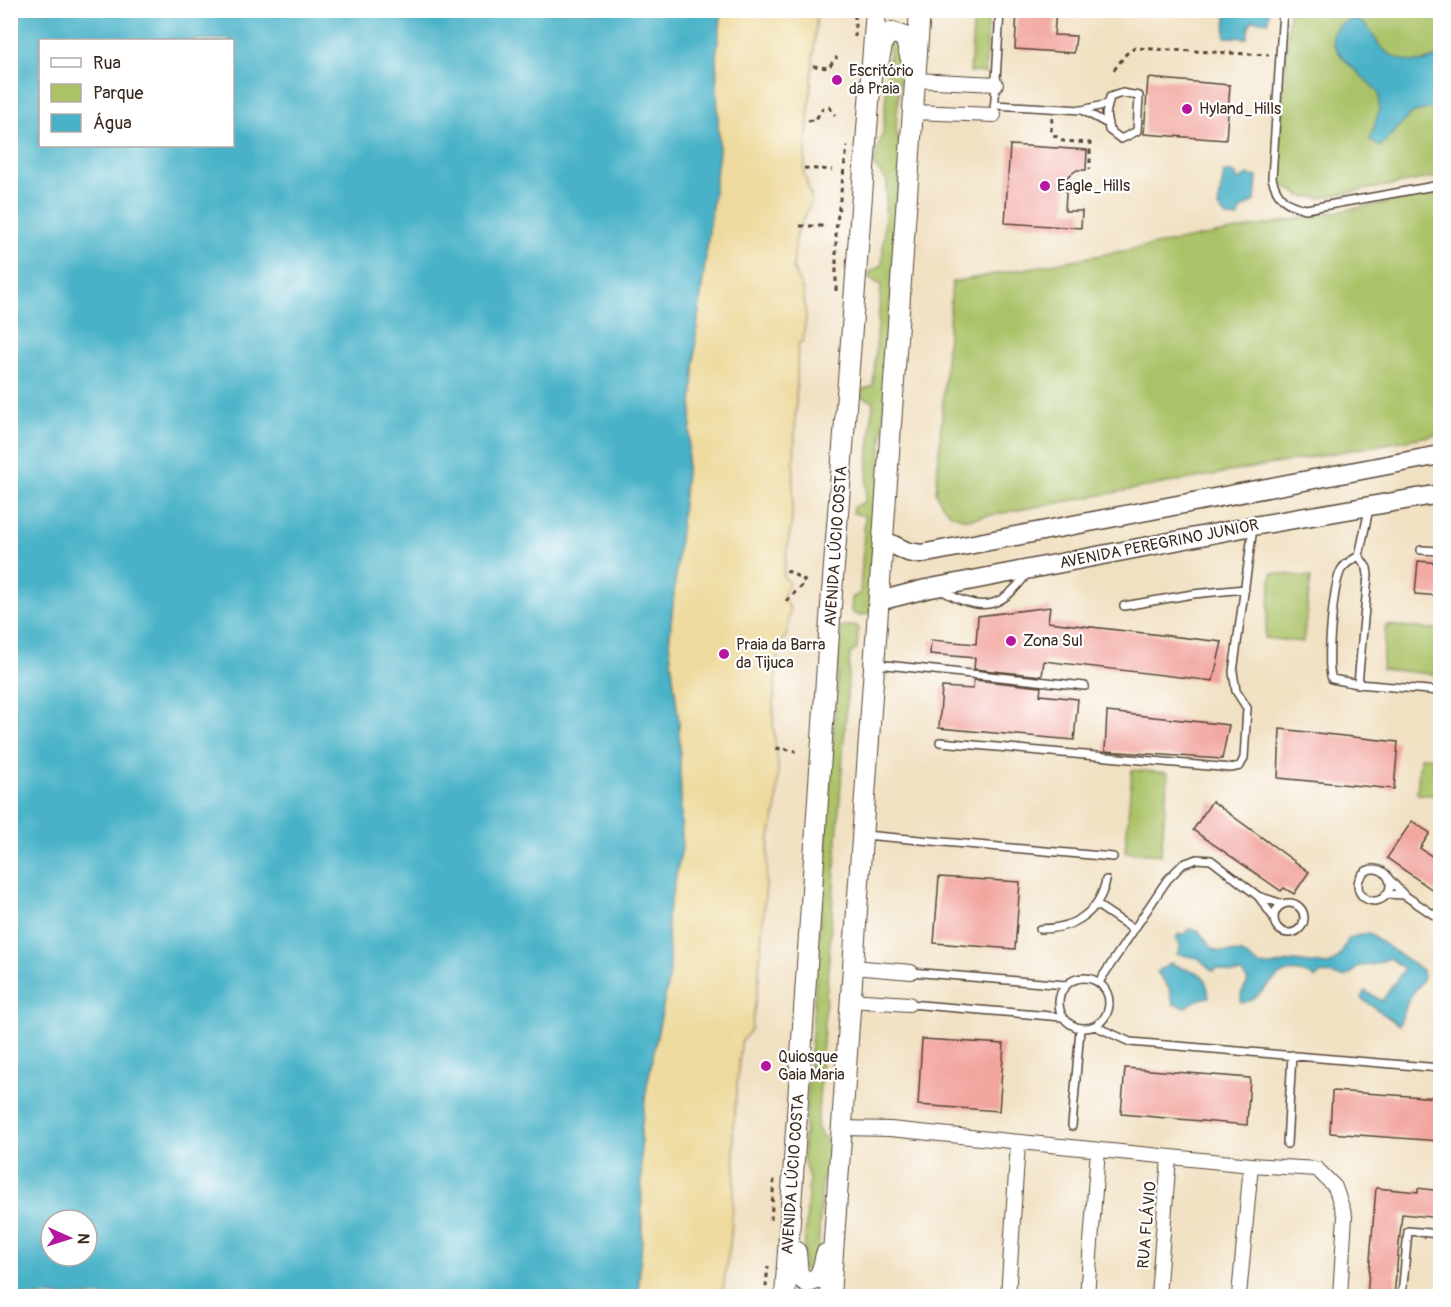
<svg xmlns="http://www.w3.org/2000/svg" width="1451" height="1307" font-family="Pangolin,sans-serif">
<rect width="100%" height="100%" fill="#fff"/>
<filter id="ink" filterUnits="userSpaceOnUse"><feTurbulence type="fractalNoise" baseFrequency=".0167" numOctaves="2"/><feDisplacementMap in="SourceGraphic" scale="12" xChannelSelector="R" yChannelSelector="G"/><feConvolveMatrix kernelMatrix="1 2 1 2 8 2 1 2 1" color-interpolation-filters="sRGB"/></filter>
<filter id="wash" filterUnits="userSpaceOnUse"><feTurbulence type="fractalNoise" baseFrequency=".008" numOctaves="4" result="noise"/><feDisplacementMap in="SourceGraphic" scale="24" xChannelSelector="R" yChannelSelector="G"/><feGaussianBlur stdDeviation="1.35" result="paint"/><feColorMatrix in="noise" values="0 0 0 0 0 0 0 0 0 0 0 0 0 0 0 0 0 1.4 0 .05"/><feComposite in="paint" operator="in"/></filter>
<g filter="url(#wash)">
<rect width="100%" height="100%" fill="#f1e1c3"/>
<path fill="#abc267" stroke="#737642" stroke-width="1.5" d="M974,11H989L985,73L970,72Z
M1289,11H1440V176L1320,198L1301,196L1282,184L1278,167Z
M890,41L902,45L896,129L902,153L870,613L860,616L851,612L852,598L860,593L865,516L853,513V507L865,502L873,401L860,396L861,390L873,386L881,285L869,278V273L882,265L887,181L873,164L883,132Z
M1440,193V434L969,519C950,517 944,511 936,493L952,282Z
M1272,573L1311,577L1303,642L1265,638Z
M1386,625L1440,630V675L1382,669Z
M841,626H857L858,629L857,649L850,654L817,1128L830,1146L829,1162L822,1181L817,1268L811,1274L803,1269L809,1179L803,1157Z
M1420,757L1440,758V796L1417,794Z
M1132,770L1168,773L1161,855L1125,852Z"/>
<path fill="#eeda9e" stroke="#94825e" stroke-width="1.5" d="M722,11H817L804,173L812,200L796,235L793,268L803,291L806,317L803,341L798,344L792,519L783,576L789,583L783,597L790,608L787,634L779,646L774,696L773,724L778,764L777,806L769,842L758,987L751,1029L741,1043L733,1129L735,1170L731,1236L722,1296H638L642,1238L641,1130L647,1085L670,972L667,918L682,848L679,724L669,643L691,423L696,334L719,151L716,56Z"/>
<path fill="#4ab2c8" stroke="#426e73" stroke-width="1.5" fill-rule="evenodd" d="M10,11H722L716,56L719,151L696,334L691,423L669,643L679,724L682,848L667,918L670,972L647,1085L641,1130L642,1238L638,1296H11ZM40,40H232V146H40ZM51,1220H87V1256H51Z
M1231,11H1269L1268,22L1253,20L1249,26L1247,38L1225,37L1226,15Z
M1353,19C1371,23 1371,37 1382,48C1398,64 1423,66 1440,55V106L1412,113L1380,147L1370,140L1379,111V93C1366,76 1300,35 1353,19Z
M1224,172L1235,174L1238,180L1248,175L1257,177L1255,201L1240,210L1239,218L1226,217L1218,207Z
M1189,929L1198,930L1211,947L1218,951L1242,953L1259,965L1270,966L1294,961L1329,965L1339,957L1349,938L1368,933L1422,970L1423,980L1409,998L1399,1025L1361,998L1365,991L1382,1001L1404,969L1390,958L1372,965L1359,966C1342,984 1343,975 1322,973L1315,978C1273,955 1269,1000 1241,1003V994L1248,982L1243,973H1230L1217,968L1213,971L1198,958L1177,954L1181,947L1176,938L1179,934H1184Z
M1171,963C1192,976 1205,963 1209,997L1197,1000L1186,1007L1173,1004L1169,988L1157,972Z"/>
<g id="blocks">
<path fill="#f2a49e" d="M1017,10H1056L1054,35L1076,36L1074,53L1015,49Z
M1148,78L1230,85L1226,140L1144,134Z
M1010,145L1087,150L1086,170H1077L1067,177L1065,211H1082L1081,228L1005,223Z
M1418,561L1440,563V596L1415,594Z
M1050,607L1048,622L1222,642L1213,681L1044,661L1042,676L974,669L975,658L930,654L931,640L976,644L978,616Z
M974,680L1041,687L1040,695L1078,699L1074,740L939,728L942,687L973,689Z
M1107,712L1229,725L1222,759L1105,751Z
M1280,729L1398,742L1394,789L1278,778Z
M1212,801L1309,872L1294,894L1284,888L1281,891L1193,830Z
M1412,821L1430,833L1420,848L1440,862V895L1387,858Z
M939,877L1020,882L1015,949L934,943Z
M922,1039L1004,1044L999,1111L918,1105Z
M1125,1068L1250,1078L1247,1125L1121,1114Z
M1332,1091L1440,1098V1141L1330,1133Z
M1376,1188L1418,1192V1188L1440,1191V1218L1402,1214L1394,1296H1367Z"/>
</g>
</g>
<g filter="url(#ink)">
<use href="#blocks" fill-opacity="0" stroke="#564537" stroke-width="1.5"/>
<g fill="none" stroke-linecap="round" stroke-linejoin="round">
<defs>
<path id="service" d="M1283,10L1272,178C1277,198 1286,205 1306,209L1440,185
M1122,93L1139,96L1137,131L1121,139L1109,130L1106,114L1110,97Z
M994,105L1082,110
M994,115L1000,10
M1108,124L1082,110L1108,104
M1421,550L1440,551
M1359,556C1352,560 1345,563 1341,570C1333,585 1326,665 1332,679L1358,684L1440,691
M1359,556L1369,509
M941,590C980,613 1002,610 1028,572
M1124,606L1193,594L1245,589
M877,664L1085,686
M1358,684L1368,575L1367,568L1359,556
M940,742L1231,768L1240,766L1244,758L1247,708L1236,691L1233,672L1253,528
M864,835L1113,857
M1358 885a16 16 0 1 1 32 0a16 16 0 1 1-32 0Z
M1386,894L1404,895L1389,879
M1404,895L1440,919
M1274 918a15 15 0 1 1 30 0a15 15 0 1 1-30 0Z
M1097,905L1133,929
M1274,918L1258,896L1283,904
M1040,929C1072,929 1099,914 1106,880
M911,972L1066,985
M1059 1003a25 25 0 1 1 50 0a25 25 0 1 1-50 0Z
M1099,982L1167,880L1183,864L1197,859L1211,860L1258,896
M909,1004L1062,1017
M1095,1026L1130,1042L1440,1068
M1072,1126L1080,1029
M1287,1144L1292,1055
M1402,1296L1408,1231L1440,1234"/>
<path id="minor" d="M915,80L996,84
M912,112L994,115
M852,967L911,972
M850,1000L909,1004
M842,1128L890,1129L1251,1165L1317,1169L1335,1187L1345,1216L1340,1296
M1008,1296L1018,1143
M1087,1296L1098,1150
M1158,1296L1169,1157
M1239,1296L1251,1165"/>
<path id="tertiary" d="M883,540L908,552L921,554L1440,455
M879,601L926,589L1253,526L1440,494"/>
<path id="secondary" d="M879,60L883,40L892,32L905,37L911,59
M796,1252L798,1275L807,1282C822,1281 823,1267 826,1254
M785,1296L830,619L876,10
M830,1296L920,10"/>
</defs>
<use href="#service" stroke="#564537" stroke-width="10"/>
<use href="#minor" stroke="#564537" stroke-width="16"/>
<use href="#tertiary" stroke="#564537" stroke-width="21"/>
<use href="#secondary" stroke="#564537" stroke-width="22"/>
<path stroke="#564537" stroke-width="3" stroke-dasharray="4.5 4.5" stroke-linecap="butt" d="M855,37V10
M813,66L828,68L837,57
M1114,70L1126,54L1135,48L1269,55
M1052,118L1051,133L1063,141L1090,143V169
M808,121L816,119L823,108L829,107L835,115
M804,168L832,170
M800,226H826
M836,291V230L847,146
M786,601L805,583L804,580L786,570
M776,748L796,751
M771,1220L774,1179
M765,1296L768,1266"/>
<use href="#service" stroke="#fff" stroke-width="7"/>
<use href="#minor" stroke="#fff" stroke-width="14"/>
<use href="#tertiary" stroke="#fff" stroke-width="18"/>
<use href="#secondary" stroke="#fff" stroke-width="20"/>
</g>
</g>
<g fill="#b5179e" stroke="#fff" stroke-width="2">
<circle cx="837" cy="80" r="6"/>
<circle cx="1187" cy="109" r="6"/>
<circle cx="1045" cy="186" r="6"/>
<circle cx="1011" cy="641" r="6"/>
<circle cx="724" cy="654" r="6"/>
<circle cx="766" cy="1066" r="6"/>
</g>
<g text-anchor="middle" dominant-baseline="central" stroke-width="4.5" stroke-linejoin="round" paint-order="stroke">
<g font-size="16" fill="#3b2a1e" stroke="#fff" text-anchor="start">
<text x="849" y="71">Escritório<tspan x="849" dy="18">da Praia</tspan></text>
<text x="1199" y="109">Hyland_Hills</text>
<text x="1057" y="186">Eagle_Hills</text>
<text x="1023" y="641">Zona Sul</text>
<text x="736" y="645">Praia da Barra<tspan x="736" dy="18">da Tijuca</tspan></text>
<text x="778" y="1057">Quiosque<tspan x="778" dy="18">Gaia Maria</tspan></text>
</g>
<g font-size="16" fill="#3b2a1e" stroke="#fff">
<text transform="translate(1159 544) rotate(-11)">AVENIDA PEREGRINO JUNIOR</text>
<text transform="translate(836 546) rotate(-86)">AVENIDA LÚCIO COSTA</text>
<text transform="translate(793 1174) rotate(-86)">AVENIDA LÚCIO COSTA</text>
<text transform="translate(1147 1225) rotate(-85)">RUA FLÁVIO</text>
</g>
</g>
<rect width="1451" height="1307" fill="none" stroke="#fff" stroke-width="36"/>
<rect x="39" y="39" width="195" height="108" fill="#ffffff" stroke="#b1aaa5" stroke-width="1.5"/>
<rect x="51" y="58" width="30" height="9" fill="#ffffff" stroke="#b1aaa5" stroke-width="1.5"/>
<text x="93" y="69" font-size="18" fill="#3b2a1e">Rua</text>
<rect x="51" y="84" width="30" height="18" fill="#abc267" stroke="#b1aaa5" stroke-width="1.5"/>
<text x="93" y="99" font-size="18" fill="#3b2a1e">Parque</text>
<rect x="51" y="114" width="30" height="18" fill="#4ab2c8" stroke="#b1aaa5" stroke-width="1.5"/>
<text x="93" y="129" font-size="18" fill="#3b2a1e">Água</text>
<g transform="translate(69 1238) rotate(93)"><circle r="28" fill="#ffffff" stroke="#b1aaa5" stroke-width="1.5"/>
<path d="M0-4.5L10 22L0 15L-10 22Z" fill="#b5179e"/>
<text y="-9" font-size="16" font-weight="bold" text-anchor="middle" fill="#3b2a1e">N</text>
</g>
</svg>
